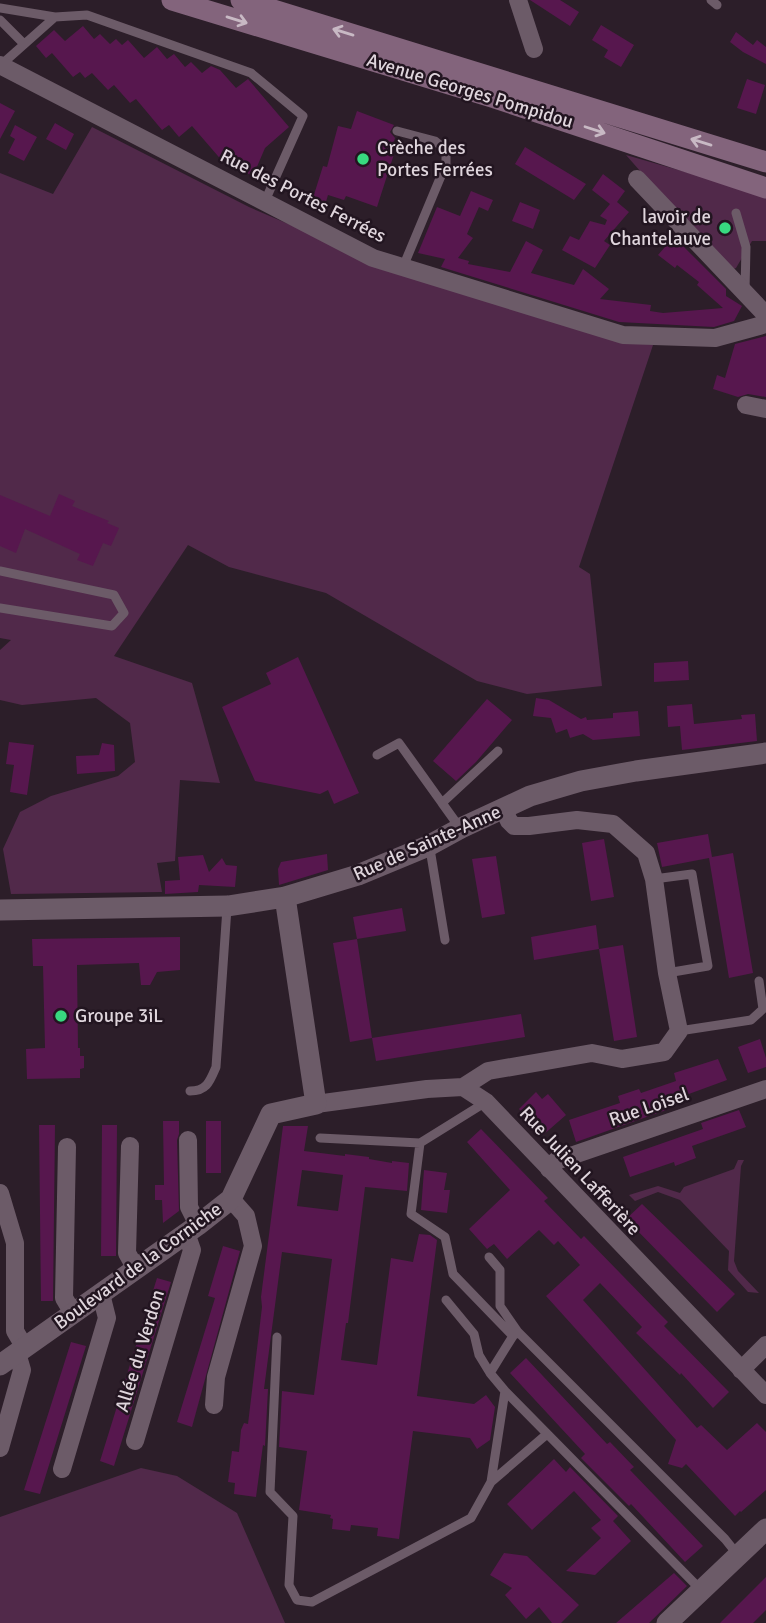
<svg xmlns="http://www.w3.org/2000/svg" width="766" height="1623" font-family="Signika,sans-serif">
<rect width="100%" height="100%" fill="#2c1e29"/>
<path fill="#51294a" d="M92,127L249,207L409,276L614,339L653,345L579,567L590,574L602,686L527,694L477,681L326,593L229,567L188,545L114,656L192,683L220,783L180,780L175,861L157,863L162,892L11,894L3,849L20,812L51,796L118,776L135,762L130,723L96,698L22,705L0,700V650L11,640L0,638V173L53,194Z
M626,155L766,195V241H752L736,268L728,271Z
M738,1160H744L741,1166L734,1261L738,1271L759,1293L748,1292L728,1270L729,1251L680,1200L658,1192L635,1201L629,1195L658,1186L680,1193L684,1187L734,1169Z
M141,1468L177,1476L237,1513L285,1623H0V1517Z"/>
<path fill="#57174e" fill-rule="evenodd" d="M530,0H560L579,12L570,26Z
M601,25L634,45L621,67L604,57L608,50L592,40Z
M83,26L94,39L100,34L110,44L116,39L122,45L128,40L144,58L157,47L167,59L174,54L185,67L191,62L202,73L211,66L220,70L236,88L248,79L289,127L265,148L253,176L224,163L192,126L179,137L169,125L162,130L136,99L130,103L114,85L108,90L92,73L85,78L80,72L73,77L52,53L46,58L36,46L54,30L65,41Z
M736,32L753,45L757,40L766,47V64L743,52L730,42Z
M747,79L765,85L756,114L737,108Z
M0,103L15,111L0,139Z
M357,111L394,125L390,132L395,138L391,150L395,151L377,207L346,196L344,200L328,195L325,205L312,201L323,166L327,167L338,126L351,129Z
M55,123L74,134L66,150L46,139Z
M15,125L37,137L24,161L8,153L15,139L10,136Z
M525,147L586,184L574,200L515,164Z
M603,174L625,191L617,202L629,212L604,241L610,245L595,268L562,250L570,236L579,240L590,221L605,225L607,220L600,216L610,204L592,190Z
M471,191L493,200L488,211L479,207L467,234L473,238L458,258L469,261L468,264L510,272L526,241L543,250L531,273L574,285L583,269L609,289L600,299L651,305L650,311L663,313L723,308L697,285L699,282L677,265L675,268L658,255L671,240L680,243L726,289V296L742,306L734,321L714,327L619,322L441,267L445,259L418,253L437,207L460,216Z
M520,202L540,210L533,229L512,221Z
M766,336V397L748,394L738,397L713,389L717,375L725,378L735,344Z
M59,494L75,501L72,506L109,521L107,523L119,528L111,546L103,543L93,566L77,560L80,554L25,529L16,553L0,546V495L50,516Z
M298,657L359,793L334,804L328,790L320,794L255,781L222,707L271,684L266,673Z
M688,661L689,680L654,682V663Z
M536,698L549,700L581,719L586,717L587,720L613,718V713L638,711L640,736L593,740L583,734L570,738L567,729L556,733L551,718L533,716Z
M487,699L512,720L476,762L456,781L433,761Z
M692,704L694,724L742,719L741,715L755,714L757,741L682,750L680,726L668,727L667,706Z
M9,742L34,745L27,795L10,792L14,765L6,764Z
M102,743L114,745L115,771L77,774L76,756L99,755Z
M708,834L712,857L733,853L753,973L729,978L709,858L662,867L657,843Z
M604,839L614,897L591,901L582,843Z
M327,854L328,870L279,885L278,869L281,862Z
M203,855L209,872L222,858L226,865L237,866L235,887L199,885L198,892L165,894V881L180,880L178,857Z
M496,856L505,914L482,918L472,859Z
M402,908L406,931L357,939L353,917Z
M596,925L599,949L534,960L531,937Z
M180,937V970L157,972L150,985H141L139,963L77,965L78,1048H80V1056H84V1068L80,1069V1078L27,1079L26,1049L45,1048L43,966H33L32,939Z
M357,939L372,1038L350,1042L333,943Z
M623,945L637,1037L614,1041L599,949Z
M521,1014L525,1037L376,1061L372,1038Z
M760,1039L766,1058V1067L748,1073L738,1047Z
M718,1059L727,1080L667,1102L669,1109L576,1142L569,1120L620,1103L618,1096L639,1089L641,1093L676,1081L674,1073Z
M536,1092L542,1099L548,1094L566,1115L543,1135L519,1109Z
M739,1110L746,1127L692,1146L696,1158L675,1166L674,1162L630,1177L623,1157L703,1129L701,1123Z
M163,1121H179V1134L177,1140L179,1211L163,1223L162,1200H155V1185H164Z
M206,1121H221V1173H206Z
M39,1125H55L53,1301H41Z
M102,1125H117L116,1256H101Z
M283,1126H308L304,1151L345,1156V1154L369,1157V1159L392,1163V1161L409,1163L407,1191L365,1187L348,1323H346L341,1360L377,1365L391,1258L413,1262L419,1234L430,1235L437,1240L417,1396L474,1404L486,1395L495,1407L490,1440L477,1449L470,1438L413,1431L399,1539L377,1536L378,1528L351,1525L350,1531L332,1529L333,1519L330,1518L331,1515L299,1510L307,1451L279,1447L282,1391L314,1395L332,1259L282,1252L264,1389H268L265,1446L263,1445L256,1497L234,1494L235,1483L228,1482L232,1451L239,1452L241,1430L244,1423L248,1424L262,1307L261,1297ZM302,1170L343,1175L338,1211L297,1206Z
M481,1129L548,1198L544,1201L581,1239L584,1236L658,1312L668,1322L664,1326L729,1392L713,1408L681,1373L680,1375L636,1333L642,1327L600,1283L583,1300L697,1428L701,1425L727,1450L757,1423L766,1432V1490L741,1512L740,1511L735,1516L686,1464L682,1468L668,1464L676,1440L546,1296L580,1265L558,1241L554,1245L539,1230L507,1259L494,1244L487,1249L469,1229L510,1190L467,1142Z
M424,1170L447,1173L444,1190H450L447,1213L421,1210Z
M642,1204L735,1294L717,1312L626,1219Z
M223,1246L240,1251L192,1427L177,1422L215,1298L208,1296Z
M157,1278L171,1282L114,1466L100,1461Z
M71,1342L86,1346L40,1494L24,1490Z
M526,1358L607,1444L610,1442L634,1467L630,1470L703,1546L685,1562L631,1504L629,1506L581,1458L585,1454L510,1373Z
M554,1459L566,1472L570,1467L618,1516L613,1521L631,1541L595,1575L566,1571L601,1538L591,1528L601,1520L574,1491L532,1530L507,1504Z
M504,1553L527,1556L579,1605L561,1623H552L539,1607L526,1619L505,1595L512,1588L490,1575Z
M674,1573L687,1586L649,1623H616Z
M766,1577V1610L753,1623H720Z"/>
<g fill="none" stroke-linecap="round" stroke-linejoin="round">
<path stroke="#6c5b68" stroke-width="9" d="M711,0L717,5
M0,8L55,17L87,15L251,73L303,116L265,201
M0,20L24,44
M1,65L55,17
M397,131L435,141L446,150V164L403,267
M736,213L746,247L745,290
M0,571L114,595L124,613L112,626L0,608
M377,755L399,743L442,803
M460,828L442,803L498,751
M428,846L431,855L445,940
M654,879L692,874L708,966L667,973
M679,1031L751,1020L763,1009L759,981
M190,1091C207,1091 210,1081 216,1067L227,908
M420,1143L486,1102
M489,1257L500,1270V1306L518,1332
M446,1300L474,1334L479,1355L490,1373
M513,1336L518,1332L725,1539L737,1554
M277,1337L270,1492L293,1516L289,1585L297,1600L312,1602L471,1518L491,1482L505,1391L490,1373L513,1336L453,1274L445,1237L411,1214L420,1143L320,1138
M505,1391L702,1591
M491,1482L547,1434"/>
<path stroke="#6c5b68" stroke-width="18" d="M518,0L534,49
M0,65L373,258L623,335L715,338L766,324
M637,179L766,315
M746,405L766,409
M463,1087L488,1071L592,1053L622,1059L664,1052L679,1031L667,973L654,879L646,853L613,824L577,820L529,826H514L509,821L503,808
M316,1104L427,1089L463,1087L486,1102L766,1395
M188,1140L189,1207L198,1225
M130,1146L127,1253L136,1269
M67,1147L64,1298L73,1313
M549,1169L556,1161L766,1089
M0,1193L15,1243V1331L25,1348
M741,1370L766,1345
M214,1405L216,1377L253,1246L246,1216L231,1199
M135,1441L192,1250L186,1233
M0,1448L22,1370L17,1353
M62,1469L107,1318L101,1294"/>
<path stroke="#6c5b68" stroke-width="21" d="M0,910L228,906L285,897L358,875L428,846L461,828L530,796L581,781L636,771L766,753
M0,1365L198,1225L231,1199L271,1114L316,1104L285,897
M667,1623L766,1529"/>
<path stroke="#83647c" stroke-width="21" d="M172,0L495,98L766,188
M241,0L766,162"/>
</g>
<defs><path id="oneway-shaft" d="M-6 0H5M1.5-3L5.5 0L1.5 3" fill="none" stroke-width="1.6" stroke-linecap="round" stroke-linejoin="round" transform="scale(1.75)"/></defs>
<g stroke="#c8b9c4">
<use href="#oneway-shaft" transform="translate(237 20) rotate(17)"/>
<use href="#oneway-shaft" transform="translate(343 32) rotate(-163)"/>
<use href="#oneway-shaft" transform="translate(595 130) rotate(18)"/>
<use href="#oneway-shaft" transform="translate(701 142) rotate(-163)"/>
</g>
<g fill="#38d880" stroke="#221520" stroke-width="2.5">
<circle cx="363" cy="159" r="7"/>
<circle cx="725" cy="228" r="7"/>
<circle cx="61" cy="1016" r="7"/>
</g>
<g text-anchor="middle" dominant-baseline="central" stroke-width="5" stroke-linejoin="round" paint-order="stroke">
<g font-size="19" fill="#dfd5dc" stroke="#221520">
<text transform="translate(470 91) rotate(17)">Avenue Georges Pompidou</text>
<text transform="translate(303 196) rotate(27)">Rue des Portes Ferrées</text>
<text transform="translate(427 843) rotate(-24)">Rue de Sainte-Anne</text>
<text transform="translate(649 1107) rotate(-19)">Rue Loisel</text>
<text transform="translate(580 1171) rotate(47)">Rue Julien Lafferière</text>
<text transform="translate(138 1266) rotate(-36)">Boulevard de la Corniche</text>
<text transform="translate(140 1351) rotate(-73)">Allée du Verdon</text>
</g>
<g font-size="19" fill="#dfd5dc" stroke="#221520" text-anchor="start">
<text x="377" y="148">Crèche des<tspan x="377" dy="22">Portes Ferrées</tspan></text>
<text x="711" y="217" text-anchor="end">lavoir de<tspan x="711" dy="22">Chantelauve</tspan></text>
<text x="75" y="1016">Groupe 3iL</text>
</g>
</g>
</svg>
